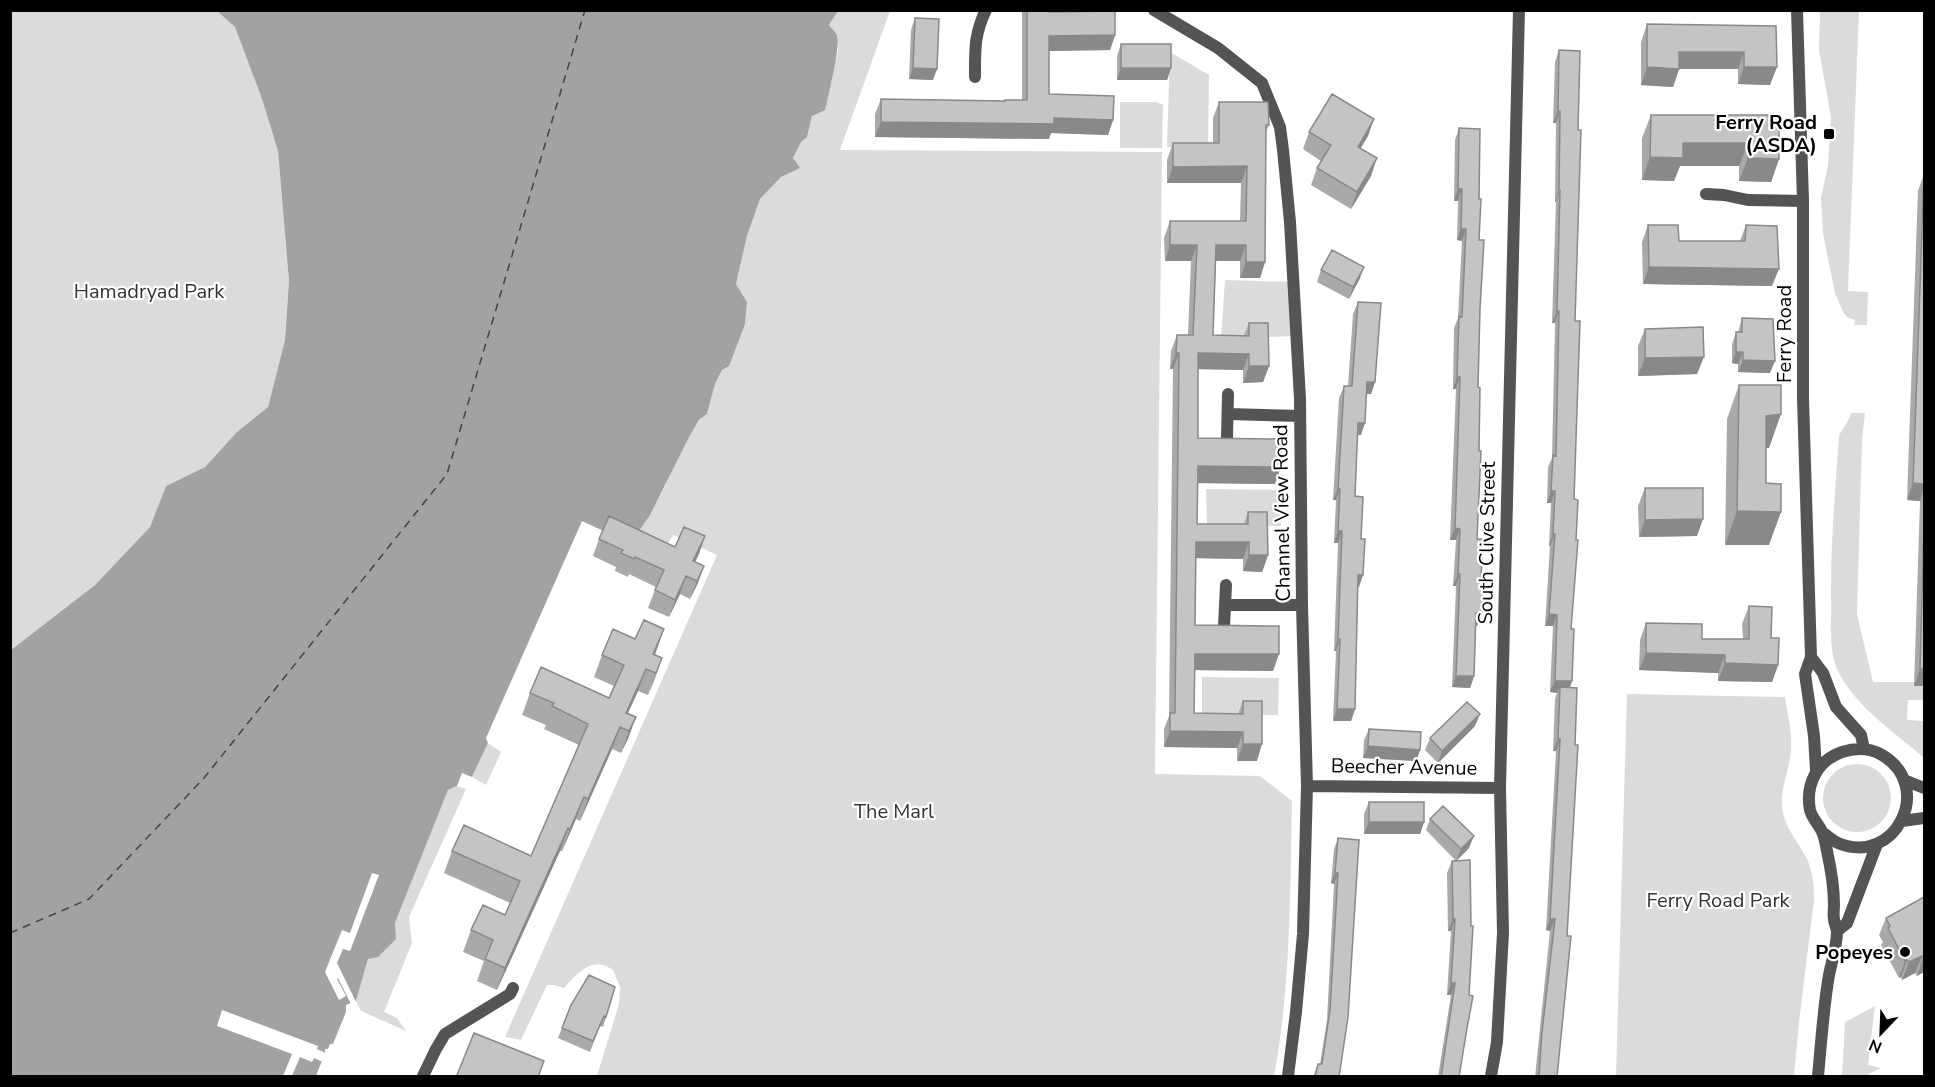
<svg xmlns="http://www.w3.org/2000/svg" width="1935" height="1087" font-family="'Nunito Sans',sans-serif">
<rect width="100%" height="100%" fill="#fff"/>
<path fill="#dbdbdb" d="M11,11H217L235,27L262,99L278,151L289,281L285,340L268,407L237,432L205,467L166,486L150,527L95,585L11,650Z
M838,11H890L840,150L1162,152L1155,774L1260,776L1292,801C1290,893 1291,986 1274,1076H597L619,1004L620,987L613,970C592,955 577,974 564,988L554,985H547L521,1040L505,1037L717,555L673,535L666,547L636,535C647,519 656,503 665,486C677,462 685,429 707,414L715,384L745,324L747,302L736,284L747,236L760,199L781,177L799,168L793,158L801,142L807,137L812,116L832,81L834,65L838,52V37L829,25Z
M1820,11H1859L1848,291L1868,292L1867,325H1854L1855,320L1847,317L1843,312L1835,293L1823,234L1821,198L1828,165L1831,117L1819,50Z
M1170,52L1209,75L1208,148L1167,147Z
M1120,102H1156L1163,105L1162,148H1120Z
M1225,280L1293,282L1295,336L1221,339Z
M1851,413H1865L1862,441L1857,614L1873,682H1914V686H1923V700H1908L1907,720L1922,721L1924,724V758C1895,732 1856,708 1838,671C1829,652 1831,629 1831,609C1830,551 1835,493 1839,436C1843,427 1849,422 1851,413Z
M1206,489L1282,490L1281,526L1207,524Z
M1202,677L1279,678L1278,715H1202Z
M1627,694L1785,697C1788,717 1794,738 1790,758C1787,777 1779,793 1783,813C1787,831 1799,843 1807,859C1813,872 1814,886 1814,900L1799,1022L1794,1076H1616Z
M488,743L501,752L486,785L472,777Z
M1823 798a34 34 0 1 1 68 0a34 34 0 1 1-68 0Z
M457,786L466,789L409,917L412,943L384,1012L397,1018L406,1031L361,1011L356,1001L368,959L395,939V923L448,790Z
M1875,1006L1868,1065L1881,1068L1869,1074L1870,1076H1842L1845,1022Z"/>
<path fill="#a2a2a2" d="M217,11H838L829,25C831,28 836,32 837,36C841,44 828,98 825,110L812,116L807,137L801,142L793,158L800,168L781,177L760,199L747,236L736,284L747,302L745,324L729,366L722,370L715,384L707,414L699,420L690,435L650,515L636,535L625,541L582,521L486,738L488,743L472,777L462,773L457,786L448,790L395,923L396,939L378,957L368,959L356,1001L346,1005V1012L333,1044H330L328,1049H325V1053L316,1076H11V650L95,585L150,527L166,486L205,467L237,432L268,407L285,340L289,281L278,151L262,99L235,27Z"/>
<path fill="#fff" d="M372,873L379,875L350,951L343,949L337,963L357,1004L352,1006L338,978L337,979L346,996L339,1000L325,972L342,930L350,933Z
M222,1010L318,1046L317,1049L328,1054L325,1063L314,1058L312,1062L300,1057L292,1076H283L292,1054L217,1026Z"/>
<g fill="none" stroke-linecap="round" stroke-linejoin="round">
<path stroke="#434343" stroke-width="1.5" stroke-dasharray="8 6" stroke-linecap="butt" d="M10,933L89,899L204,778L447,474L585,10"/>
<path stroke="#545454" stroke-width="12" d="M1154,10L1218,48L1262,83L1280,127L1283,150L1290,222L1300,399L1302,605L1307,786L1303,934L1296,1012L1288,1076
M1797,10L1803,201V399L1811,657L1805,674L1814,736L1816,770
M975,77C975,51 974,34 986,10
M1706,194L1724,195L1748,200L1803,201
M1229,414L1300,416
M1227,437L1228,394
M1225,605H1302
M1224,627L1226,585
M1811,657L1823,673L1836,707L1861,735L1864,749
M1904,780L1924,788
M1307,786L1500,788
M1902,821L1924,818
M1837,931L1847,923L1877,844
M423,1076L436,1049L445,1034L510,994L513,988
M1491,1076L1497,1042L1503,933L1500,788L1519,10
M1818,1076C1821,1045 1823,1013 1828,981C1830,966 1837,947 1837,932C1837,928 1834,923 1834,919C1833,915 1834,910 1834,905C1834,887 1831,869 1827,851C1826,846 1825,839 1823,834C1820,825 1812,819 1810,810C1805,784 1818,760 1842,752C1855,748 1870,748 1882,755C1935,786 1896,867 1838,843C1833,841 1828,836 1823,833"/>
</g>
<path fill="#a9a9a9" d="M1022,10H1049V12L1115,35L1110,50L1049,51V94L1113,120L1108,135L1051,133L1049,139L875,137V114L881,99L1004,101L1022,100Z
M915,18L933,80L909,79L911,30Z
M1647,24L1776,26L1770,85L1738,84V69H1679L1673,87L1641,85V42Z
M1121,44L1171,68L1167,80H1117V56Z
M1559,50L1575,321L1574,499L1571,629L1572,681L1570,687L1557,1077H1535L1550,931L1546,930L1556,751H1553L1555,699L1557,693L1550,692L1553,626H1545L1550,546H1549L1551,503H1547L1548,467L1552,458L1555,323H1552L1556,202H1555L1556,123H1553L1555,62Z
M1219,102L1269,125L1266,132L1265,262L1260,278H1240V261H1216L1213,335H1244L1249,323L1269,366L1263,382L1243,383V370L1198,369V438L1275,484L1197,483V524H1244L1248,512L1268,555L1262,572L1243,571V559L1195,558V625L1273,671L1195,670L1194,713L1238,714L1243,701L1257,761H1237V748L1164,747V729L1169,716L1173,369H1170L1171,351L1177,335H1188L1191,261H1165L1164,238L1170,221H1240L1241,183H1167V160L1173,143H1213V118Z
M1651,115H1779V159L1771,182L1739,181V166H1680L1674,181L1642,180V138Z
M1459,128L1479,199L1480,309L1478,387L1477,539L1481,578L1482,614L1477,626L1476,625L1474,676L1470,688L1452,687L1456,586H1453L1456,540H1450L1456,389H1453L1454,328L1458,318L1462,241L1457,240L1458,201H1454L1455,140Z
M1309,132L1368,136L1360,149L1371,176L1351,209L1311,185L1317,168L1321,161L1303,149Z
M1924,174V686H1914L1920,501L1907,500L1918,191Z
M1648,225L1679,241H1740L1746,225L1772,286L1643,284L1642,242Z
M1321,270L1360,278L1349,299L1317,282Z
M1358,302L1375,382L1371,394H1366L1361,435H1357L1355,496L1359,587H1358L1355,709L1351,721H1333L1336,651H1334L1338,543H1334L1336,500H1333L1339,398L1344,386H1348L1353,314Z
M1742,318L1770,373L1738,372V364L1732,363V344L1736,332H1738Z
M1645,329L1697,374L1638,376V346Z
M1739,385L1769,448H1766V483L1769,545H1725L1727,419Z
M1645,488L1697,536L1639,537L1638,506Z
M705,536L695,562L698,583L690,599L680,594L669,617L648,608L656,587L629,574L628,577L615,571L616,567L593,556L599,539L675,547Z
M1749,606L1771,638L1778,665L1772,682L1718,681V673L1639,670L1640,640L1646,623L1702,639H1743L1742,624Z
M602,655H654L662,658L648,695L638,691L628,713L636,717L621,753L612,749L580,821L576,819L562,851H560L497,990L477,981L484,961L463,952L471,930L505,915L510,903L444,873L452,851L531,856L579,745L544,729L546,725L522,715L530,693L609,698L614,686L594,677Z
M1475,726L1438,763L1425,750L1430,738Z
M1369,729L1420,750L1416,761L1363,758L1364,740Z
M1369,802L1424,822L1420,834H1364V814Z
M1430,819L1469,848L1456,861L1467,1028L1459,1077H1438L1451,995H1447L1451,931H1448L1447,873L1452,861H1456L1426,830Z
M1338,838L1339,1077H1313L1318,1064H1320L1327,1020L1334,884L1331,883L1334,849Z
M1924,897V972L1917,976L1915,973L1902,980L1901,977L1899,978L1881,945L1883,942L1879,935L1886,918Z
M571,1005L606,1017L603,1027L600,1026L590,1052L558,1038Z"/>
<path fill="#898989" d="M1115,35L1110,50L1043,51L1049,36Z
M1679,52H1744L1738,69H1676H1679L1673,87L1641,85L1647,67Z
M1744,67H1777L1770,85L1738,84Z
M913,68L937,69L933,80L909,79Z
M1121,68H1171L1167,80H1117Z
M1558,111H1560L1556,123H1553Z
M1054,118L1113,120L1108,135L1051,133L1049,139L875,137L881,122Z
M1374,119L1368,136L1351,164L1358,147Z
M1683,143H1748L1739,166H1680L1674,181L1642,180L1650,157Z
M1377,158L1371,176L1351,209L1357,192Z
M1748,158L1779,159L1771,182L1739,181Z
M1247,166L1241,183H1167L1173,167Z
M1458,189H1462L1458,201H1454Z
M1559,190H1560L1556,202H1555Z
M1461,229H1466L1462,241L1457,240Z
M1170,245H1197L1191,261H1165Z
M1216,245H1246L1240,261H1210Z
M1246,262H1265L1260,278H1240Z
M1364,267L1360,278L1349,299L1353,287Z
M1649,267L1779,269L1772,286L1643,284Z
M1557,311H1559L1555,323H1552Z
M1736,352H1743L1738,364L1732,363Z
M1176,353H1179L1173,369H1170Z
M1198,353L1249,354L1243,370L1192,369Z
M1704,357L1697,374L1638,376L1645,358Z
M1743,360L1775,361L1770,373L1738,372Z
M1249,366H1269L1263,382L1243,383Z
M1457,377H1460L1456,389H1453Z
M1367,382H1375L1371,394L1363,393Z
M1781,414L1769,448L1754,449L1766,416Z
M1358,423H1365L1361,435H1354Z
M1198,466L1281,467L1275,484L1192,483Z
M1913,483L1924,484V488L1920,501L1907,500Z
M1338,489H1340L1336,500H1333Z
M1551,491H1555L1551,503H1547Z
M1737,511L1781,512L1769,545H1725Z
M1703,519L1697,536L1639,537L1645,520Z
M1455,528L1460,529L1456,540H1450Z
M1338,531H1342L1338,543H1334Z
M1553,534H1555L1550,546H1549Z
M705,536L699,554L687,579L693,561Z
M1196,542H1249L1243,559L1190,558Z
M1249,555H1268L1262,572L1243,571Z
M704,566L698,583L690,599L697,581Z
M1458,574H1460L1456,586H1453Z
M1358,575H1363L1359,587H1354Z
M686,576L680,594L669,617L675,600Z
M1476,613L1482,614L1477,626L1472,625Z
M1549,614L1557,615L1553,626H1545Z
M664,629L656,652L648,669L653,654Z
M1338,639H1340L1336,651H1334Z
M1646,653L1725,655L1718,673L1639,670Z
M1195,654H1279L1273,671L1189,670Z
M662,658L654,681L648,695L656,673Z
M1725,663L1778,665L1772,682L1718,681Z
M646,669L638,691L621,728L626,713Z
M1920,669H1924V686H1914Z
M1456,676H1474L1470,688L1452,687Z
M1555,681H1572L1568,693L1560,687L1557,693L1550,692Z
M1337,709H1355L1351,721H1333Z
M1480,714L1475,726L1438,763L1442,751Z
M636,717L628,739L621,753L629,731Z
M620,727L612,749L580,821L588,799Z
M1170,731L1243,732L1237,748L1164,747Z
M1558,739H1560L1556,751H1553Z
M1243,744H1262L1257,761H1237Z
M1368,746L1420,750L1416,761L1363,758Z
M584,797L576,819L562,851L570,829Z
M1369,822H1424L1420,834H1364Z
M568,828L560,851L497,990L505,968Z
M1474,836L1469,848L1456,861L1461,849Z
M1335,873H1338L1334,884L1331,883Z
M1453,919H1455L1451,931H1448Z
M1550,919H1555L1550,931L1546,930Z
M1922,956L1915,973L1902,980L1909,962Z
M1923,958H1924V972L1917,976Z
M1907,960L1901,977L1899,978L1905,961Z
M1451,983H1455L1451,995H1447Z"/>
<path fill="#c4c4c4" stroke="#898989" stroke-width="1.5" d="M1027,10H1049V12L1115,11V35L1049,36V94L1114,96L1113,120L1054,118V124L881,122V99L1005,101V100H1027Z
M915,18L939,19L937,69L913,68Z
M1647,24L1776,26L1777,67H1744V52H1679V69L1647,67Z
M1121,44H1171V68H1121Z
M1559,50L1580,51L1578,130H1581L1575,321H1580L1574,499L1578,500L1576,540H1578L1571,629H1574L1572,681H1555L1557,615L1549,614L1555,534H1553L1555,491H1551L1553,455L1556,456L1559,311H1557L1560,190H1559L1560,111H1558Z
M1332,94L1374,119L1358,147L1377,158L1357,192L1317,168L1331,145L1309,132Z
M1219,102H1268L1269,125H1266L1265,262H1246V245H1216L1213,335L1249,336V323H1268L1269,366H1249V354L1198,353V438L1281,439V467L1198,466L1197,524H1248V512H1267L1268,555H1249V542H1196L1195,625L1279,626V654H1195L1194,713L1243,714V701H1262V744H1243V732L1170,731V713H1175L1179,353H1176L1177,335H1193L1197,245H1170V221H1246L1247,166L1173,167V143H1219Z
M1651,115H1779V159L1748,158V143H1683V158L1650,157Z
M1459,128L1480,129L1479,199H1481L1479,240H1484L1480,309L1478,387L1480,388L1479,451H1481L1477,539H1483L1481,578H1483L1482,614L1476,613L1474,676H1456L1460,574H1458L1460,529L1455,528L1460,377H1457L1459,316L1462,317L1466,229H1461L1462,189H1458Z
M1924,174V484L1913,483Z
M1648,225H1678L1679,241H1745L1746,225L1777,226L1779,269L1649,267Z
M1332,250L1364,267L1353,287L1321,270Z
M1358,302L1381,303L1375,382H1367L1365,423H1358L1355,496L1363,497L1361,539H1365L1363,575H1358L1355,709H1337L1340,639H1338L1342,531H1338L1340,489H1338L1344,386H1352Z
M1742,318L1773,319L1775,361L1743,360V352H1736V332H1742Z
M1703,327L1704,357L1645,358V329Z
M1739,385H1781V414L1766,416V483L1781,484V512L1737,511Z
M1645,488H1703V519L1645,520Z
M609,516L675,547L684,527L705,536L693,561L704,566L697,581L686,576L675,600L655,590L664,570L635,557L634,559L621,553L623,550L599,539Z
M1924,529V669H1920Z
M1749,606L1772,607L1771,638H1779L1778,665L1725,663V655L1646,653V623L1702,624V639H1749Z
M644,620L664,629L653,654L662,658L656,673L646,669L626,713L636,717L629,731L620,727L588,799L584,797L570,829L568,828L505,968L485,959L493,940L471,930L483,905L505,915L520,881L452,851L464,825L531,856L588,724L552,706L554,703L530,693L541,667L609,698L624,665L602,655L613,629L635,639Z
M1560,687L1577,688L1575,745H1578L1567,936H1571L1557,1077H1539L1542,1032L1555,919H1550L1560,739H1558Z
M1467,702L1480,714L1442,751L1430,738Z
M1369,729L1421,732L1420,750L1368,746Z
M1369,802H1424V822H1369Z
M1443,806L1474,836L1461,849L1430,819Z
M1338,838L1359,840L1348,1017L1339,1077H1315L1318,1064H1322L1330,1010L1338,873H1335Z
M1470,860L1471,926H1473L1469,995L1473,996L1467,1028L1459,1077H1441L1455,983H1451L1455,919H1453L1452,861Z
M1924,897V958H1923L1922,956L1909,962L1907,960L1905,961L1888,928L1890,926L1886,918Z
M589,975L615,987L606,1017L604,1016L593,1041L562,1028L571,1005Z
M474,1033L544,1061L538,1077H462L457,1075Z"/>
<g fill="#000" stroke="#fff" stroke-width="2">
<rect x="1823" y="128" width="12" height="12" rx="3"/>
<circle cx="1905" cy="952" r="6"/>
</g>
<g text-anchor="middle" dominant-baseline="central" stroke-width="4.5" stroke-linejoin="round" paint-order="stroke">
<g font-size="20" font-weight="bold" fill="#000" stroke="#fff" text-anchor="end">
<text x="1817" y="122">Ferry Road<tspan x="1817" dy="23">(ASDA)</tspan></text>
<text x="1893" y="952">Popeyes</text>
</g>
<g font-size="20" fill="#323232" stroke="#fff">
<text x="149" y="291">Hamadryad Park</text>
<text x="894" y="811">The Marl</text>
<text x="1718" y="900">Ferry Road Park</text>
</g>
<g font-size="20" fill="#000" stroke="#fff">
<text transform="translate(1784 334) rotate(-90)">Ferry Road</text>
<text transform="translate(1282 513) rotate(-91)">Channel View Road</text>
<text transform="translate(1487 543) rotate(-89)">South Clive Street</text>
<text transform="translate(1404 767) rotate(1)">Beecher Avenue</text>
</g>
</g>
<rect width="1935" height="1087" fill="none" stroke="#000000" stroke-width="24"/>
<g transform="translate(1881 1033) rotate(203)" stroke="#ffffff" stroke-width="4.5" paint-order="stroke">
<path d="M0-4.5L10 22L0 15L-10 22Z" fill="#000000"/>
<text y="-9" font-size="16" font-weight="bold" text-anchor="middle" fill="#000000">N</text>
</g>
</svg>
